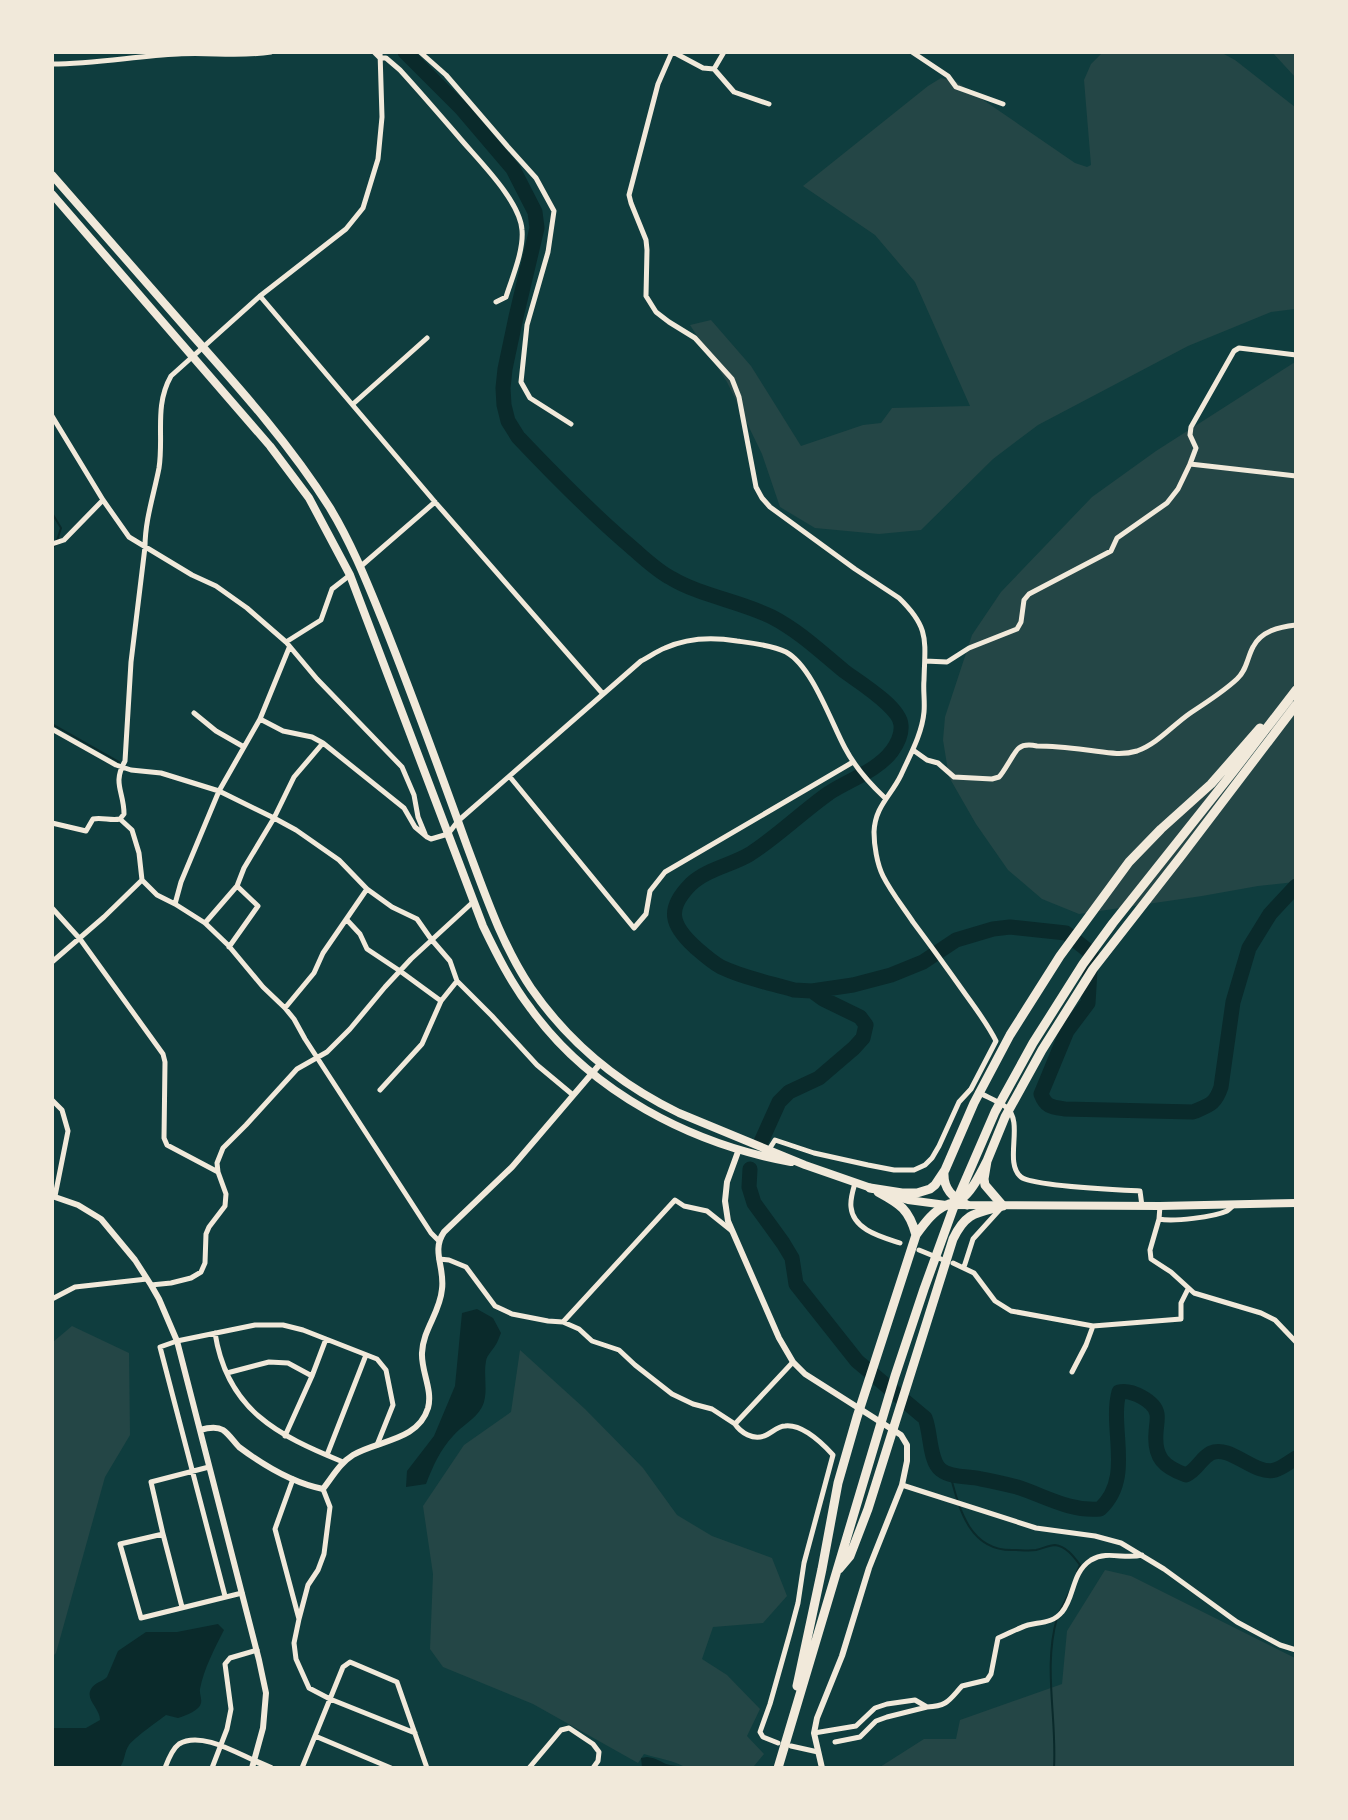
<svg xmlns="http://www.w3.org/2000/svg" width="1348" height="1820" font-family="'Work Sans',sans-serif">
<rect width="100%" height="100%" fill="#0f3d3e"/>
<path fill="#244646" d="M1102,53H1222L1235,60L1295,107V309L1271,312L1188,346L1038,425L993,459L921,530L879,534L815,528L780,507L762,454L727,382L690,325L711,320L751,366L801,446L863,425L881,423L892,408L970,406L915,282L875,235L803,186L928,86L941,78L957,82L1075,163L1087,167L1091,165L1084,80L1091,64Z
M1273,53H1295V77Z
M1295,362V882L1258,886L1202,896L1079,914L1042,899L1008,870L976,824L949,777L943,740L945,717L972,635L1001,592L1092,497L1156,451Z
M72,1326L129,1353L130,1435L105,1477L56,1653L53,1656V1342Z
M520,1350L585,1409L643,1468L677,1515L712,1536L772,1558L787,1596L763,1623L713,1627L702,1659L727,1675L760,1709L747,1736L764,1754L754,1766L685,1767C675,1761 657,1758 644,1754L638,1763L533,1704L443,1667L430,1649L433,1574L423,1506L464,1445L511,1412Z
M1105,1570L1131,1576L1295,1658V1767H880L924,1739H956L960,1720L1062,1684L1067,1631Z"/>
<path fill="#0a2a2b" d="M477,1309L493,1318L501,1333C499,1337 498,1342 495,1346C492,1351 487,1355 486,1361C483,1376 489,1393 482,1407C475,1420 462,1425 453,1436C440,1450 433,1466 426,1484L406,1487L407,1471L434,1436L455,1386L462,1313Z
M218,1624L224,1630C215,1648 204,1668 200,1689C199,1695 204,1701 199,1707C195,1712 184,1716 178,1718L166,1715C158,1721 134,1738 129,1745C124,1752 125,1761 120,1767H53V1728H86L100,1720C100,1708 85,1700 91,1689C95,1682 102,1682 107,1677L118,1651L146,1632H177Z
M647,1757C655,1758 660,1761 666,1764C671,1766 676,1765 680,1767H642L641,1758Z"/>
<g fill="none" stroke-linecap="round" stroke-linejoin="round">
<path stroke="#0a2a2b" stroke-width="2" d="M52,513L61,528L56,544L52,549
M52,724L119,762
M950,1474C959,1508 969,1551 1013,1550C1020,1550 1029,1551 1036,1550C1042,1549 1049,1545 1055,1545C1066,1546 1074,1557 1080,1565L1077,1572
M1059,1613L1070,1591
M1054,1768C1057,1718 1043,1667 1057,1618"/>
<path stroke="#0a2a2b" stroke-width="15" d="M405,52L461,108L513,169L535,212L537,228L516,317L505,369L503,388L504,405L508,421L518,437C554,475 590,512 630,546C643,557 656,570 671,578C701,596 740,601 772,617C799,631 821,652 844,671C859,682 900,707 901,725C902,734 897,744 892,751C877,771 849,780 829,793C802,812 778,836 750,854C732,865 707,869 691,884C666,909 671,925 695,947C703,954 712,962 721,967C744,978 770,983 794,990L812,991L853,985L891,975L923,962L956,940L993,929L1010,927L1066,933L1091,953L1088,1003L1067,1031L1041,1094C1046,1107 1051,1107 1065,1109L1193,1112C1209,1105 1215,1105 1221,1087L1233,1002L1249,948L1270,914L1296,886
M761,1142L779,1102L789,1092L819,1078L854,1048L863,1038L866,1025L860,1017L823,999L812,991
M750,1169L749,1187L754,1203L783,1243L792,1258L796,1284L857,1361L925,1418C931,1432 929,1461 941,1470C951,1478 969,1476 981,1479C993,1481 1005,1484 1017,1487C1045,1496 1070,1512 1100,1509C1134,1478 1109,1429 1119,1392C1131,1389 1155,1401 1157,1414C1158,1420 1156,1428 1156,1433C1154,1458 1164,1467 1186,1475C1197,1470 1201,1458 1211,1453C1230,1444 1255,1476 1275,1470C1282,1468 1289,1462 1296,1458"/>
<path stroke="#f1e9da" stroke-width="5" d="M374,52L380,58H386L400,70C420,92 439,114 458,136C477,159 520,200 522,230C524,250 512,278 506,297L496,302
M420,52L446,75L508,147L536,178L554,211L548,252L527,325L521,382L530,398L571,424
M672,52L658,84L629,195L631,203L646,240L647,250L646,296L656,312L669,322L695,338L732,379L739,397L756,487L762,498L770,507L855,569L899,598C930,628 925,640 924,680C923,690 925,701 924,712C922,734 910,755 901,775C891,796 875,806 874,832C874,845 877,864 883,876C891,892 903,907 913,922C931,946 949,971 966,995C977,1010 988,1025 996,1041L971,1089L959,1102L939,1146L932,1158L925,1165L914,1170H894L868,1165L814,1153L775,1140L768,1151
M673,52L703,68L714,69L724,52
M912,52L948,76L956,87L1003,104
M52,64C95,64 136,56 178,54C209,52 240,57 271,52
M714,69L734,92L769,104
M260,296L435,502L603,694
M353,404L427,338
M52,416L103,500L129,537L192,575L216,586L247,608L286,642L317,679L402,767L414,795L418,817L425,834
M1190,464L1196,448L1190,435L1191,427L1234,351L1239,348L1296,355
M52,544L64,540L103,500
M360,567L435,502
M286,642L321,620L332,589L350,575
M925,661L947,662L969,648L1017,629L1021,622L1024,600L1029,594L1111,551L1117,538L1167,503L1178,489L1190,464L1296,476
M194,713L216,731L244,747
M260,719L283,731L312,737L323,743
M52,729L116,765L131,770L161,773L219,791L274,818L296,830L339,860L367,889L392,907L417,919L431,939L450,961L457,981L492,1016L537,1065L573,1095
M913,750L927,760L938,763L954,777L992,779L999,777C1005,771 1015,750 1019,748C1024,744 1032,745 1037,746C1054,746 1071,748 1087,750C1104,752 1120,756 1137,751C1157,744 1172,726 1189,714C1205,703 1222,693 1237,679C1247,670 1247,658 1253,647C1261,631 1279,627 1296,625
M510,777L634,928L646,914L650,891L665,872L853,762
M120,819L132,830L139,853L142,880L157,895L175,904L205,923L228,945L263,987L285,1008L294,1019L305,1039L431,1233L438,1240
M52,823L86,831L93,819C102,817 111,821 120,819L124,814C124,791 112,784 125,761L131,662L145,547C145,520 154,494 159,468C164,436 154,406 171,376L260,296L346,229L363,208L378,159L382,117L380,52
M175,904L181,882L219,791L260,719L289,648
M52,908L80,939L163,1054L165,1062L164,1138L167,1145L218,1172
M347,920L360,934L367,949L400,971L441,1001
M205,923L237,886L244,868L274,818L294,777L323,743L404,808L415,827L427,837L431,839L448,834L458,821L641,661C649,657 657,651 665,648C687,638 713,637 737,641C752,643 772,645 786,652C812,666 831,722 845,748C855,767 870,784 885,798
M229,947L258,906L237,886
M52,962L104,917L142,880
M285,1008L314,973L323,953L367,889
M380,1090L422,1044L441,1001L457,981
M978,1092C987,1097 998,1101 1006,1107C1025,1122 1003,1162 1021,1177C1032,1186 1120,1190 1140,1191L1142,1206
M52,1100L62,1110L68,1131L55,1196
M855,1183C853,1190 850,1199 851,1207C853,1230 882,1237 900,1243
M1160,1206L1159,1219C1173,1222 1214,1217 1227,1211C1228,1210 1233,1206 1234,1205
M1159,1219L1150,1250L1151,1259L1171,1272L1194,1293L1261,1313L1275,1320L1296,1342
M919,1250L941,1259
M439,1259L449,1260L466,1267L495,1306L512,1314L548,1321L563,1322L579,1329L592,1341L619,1350L635,1365L672,1394L693,1404L712,1409L735,1424L793,1362
M953,1263L974,1273L995,1301L1011,1311L1093,1326L1181,1319V1303L1188,1289
M964,1267L973,1239L1002,1207
M151,1285L171,1283L191,1278L201,1272L205,1263L206,1234L209,1227L225,1206L226,1194L218,1172L217,1163L223,1148L246,1125L297,1069L327,1052L350,1029L385,987L411,959L473,902
M52,1299L75,1287L147,1279
M563,1322L675,1200L684,1206L707,1211L732,1231
M215,1333C227,1410 277,1435 343,1462
M1072,1372L1086,1345L1093,1326
M227,1373L269,1362L288,1363L312,1376
M735,1424C741,1433 753,1440 764,1436C771,1434 777,1426 785,1426C802,1424 822,1443 833,1455L804,1563L798,1603L790,1633L770,1704L760,1732L763,1737L778,1743
M285,1436L312,1376L326,1339
M327,1455L366,1355
M209,1467L151,1482L163,1534L120,1544L141,1618L242,1593
M293,1479L275,1529L299,1619L294,1643L296,1659L309,1688L330,1699L415,1733
M902,1485L1036,1528L1095,1536L1121,1543L1164,1569L1237,1622L1280,1645L1296,1650
M163,1534L182,1607
M225,1596L160,1347L177,1341L255,1325H283L303,1330L377,1359L386,1370L393,1405L377,1445
M299,1619L308,1585L318,1570L324,1554L330,1507L323,1489
M814,1733L856,1726L875,1708L887,1704L915,1700L927,1707C948,1706 949,1700 962,1686L987,1680L991,1674L998,1638C1008,1634 1018,1628 1028,1625C1041,1622 1053,1623 1062,1612C1075,1597 1071,1573 1091,1560C1108,1550 1125,1560 1142,1555
M315,1736L391,1768
M835,1742L860,1737L876,1721L887,1717L927,1707
M791,1746L818,1752
M165,1768C168,1760 172,1749 179,1744C200,1731 235,1752 255,1761
M212,1768L227,1729L231,1709L225,1664L230,1658L257,1650
M302,1768L343,1667L350,1662L397,1682L427,1768
M529,1768L561,1730L569,1728L593,1744L599,1752L598,1761L593,1768"/>
<path stroke="#f1e9da" stroke-width="6" d="M739,1149L727,1182L725,1201L728,1221L779,1338L793,1362L805,1374L901,1435L907,1445V1461L902,1485L869,1568L842,1656L817,1718L814,1733L822,1768
M52,1196L78,1205L101,1219L135,1260L151,1285L159,1299L177,1341L259,1660L266,1693L263,1728L252,1768
M200,1430C207,1428 216,1426 223,1430C229,1434 234,1442 239,1447C263,1465 293,1483 323,1489C333,1476 340,1463 353,1455C378,1440 418,1441 428,1408C433,1390 421,1371 422,1353C423,1329 440,1313 442,1289C445,1267 431,1251 444,1232L512,1167L600,1064
M255,1761L271,1768"/>
<path stroke="#f1e9da" stroke-width="8" d="M52,175C99,229 146,283 193,336C242,391 291,446 330,508C352,544 368,585 384,624C413,697 440,771 467,846C485,894 502,945 531,988C569,1043 619,1084 679,1113L805,1165L874,1189
M52,194L270,446L309,498L350,575L483,926C497,955 511,983 531,1009C591,1092 691,1144 791,1162
M886,1194L908,1200L946,1205L1160,1206L1296,1203"/>
<path stroke="#f1e9da" stroke-width="9" d="M944,1172C943,1189 953,1198 967,1205
M870,1188L902,1193H917L930,1189L935,1185L945,1170L974,1103L1010,1035L1060,956L1129,862L1161,829L1211,784L1260,728
M878,1192C900,1204 909,1209 916,1235
M1003,1206L985,1185L984,1179L987,1161L1005,1117L1042,1050L1093,969L1182,855L1296,705
M839,1569L850,1556L868,1509L953,1239C966,1212 976,1213 1003,1206
M797,1686L822,1569L838,1483L857,1417L916,1235C924,1224 934,1210 947,1205C951,1203 956,1203 960,1200C972,1192 980,1174 987,1161
M778,1768L895,1376L924,1289L953,1209L995,1112L1033,1043L1083,964L1113,923L1233,772L1296,690"/>
</g>
<rect width="1348" height="1820" fill="none" stroke="#f1e9da" stroke-width="108"/>
</svg>
